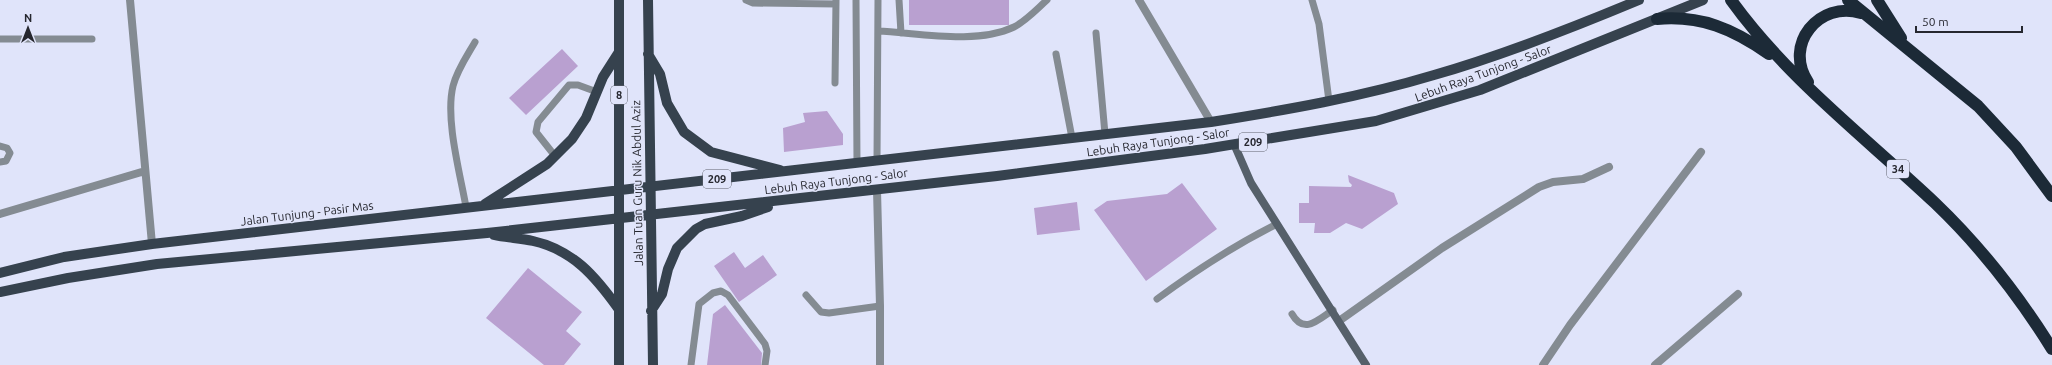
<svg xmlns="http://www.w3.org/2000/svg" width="2052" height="365" font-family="Ubuntu,sans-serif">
<rect width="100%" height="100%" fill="#e0e4fa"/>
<path fill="#b9a0d0" d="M909,0H1009V25H909Z
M562,49L578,66L526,115L509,98Z
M827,111L843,134V145L784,152L783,128L805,122L803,113Z
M1348,175L1394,193L1398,204L1362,229L1346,223L1330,233H1314L1315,223H1299V203H1309V186L1351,187L1352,185L1349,182Z
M1182,183L1217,229L1146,281L1094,210L1107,201L1167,194Z
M1077,202L1080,230L1037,235L1034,208Z
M734,252L745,268L763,255L777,275L739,302L714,266Z
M528,268L582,312L566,331L581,344L564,365H544L486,318Z
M725,305L762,353L761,365H707L713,314Z"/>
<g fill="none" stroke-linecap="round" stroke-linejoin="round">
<path stroke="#848b92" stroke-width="7" d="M746,0L753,3L836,4
M856,0L857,163
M899,0L901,33
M1312,0L1319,24L1329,101
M878,31C919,33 976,45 1014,27C1026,21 1037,9 1047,0
M1096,33L1105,134
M0,39H92
M1056,54L1072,138
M835,83L836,0
M0,146L7,148L10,153L6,161L0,162
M555,156L536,132L538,122L569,85H578L597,92
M877,160L878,0
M466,207C460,173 445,119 453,86C457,70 467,56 475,42
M806,295L821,312L829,313L880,306
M1157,299C1195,271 1235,245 1277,224
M1292,314C1304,335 1318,320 1333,310
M691,365L699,304L713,293L721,291L728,295L765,344L767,351L765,365"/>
<path stroke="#848b92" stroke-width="8" d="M130,0L152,244
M1139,0L1211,122
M877,190L880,306V365
M0,214L145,171
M1339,321L1442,248L1539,187L1553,182L1583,179L1609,167
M1543,365L1570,325L1701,152
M1655,365L1738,294"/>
<path stroke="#56606a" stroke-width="8" d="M1234,144L1251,183L1366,365"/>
<path stroke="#36424e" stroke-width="10" d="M648,0L653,365
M648,54L660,74L667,103L684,132L711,152L780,170
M485,204L547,164L572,139L586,118L603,77L619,52
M494,235C507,238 520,238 533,241C573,250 595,276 618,308
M0,273L64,257L152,244L1211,122C1286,110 1361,97 1434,75C1504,55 1572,28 1639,0
M0,292L68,278L157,264L487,233L997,176L1205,149L1376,121L1480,90L1703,0
M651,311L662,294L668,269L677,248L696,229L705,224L742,216L768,207
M619,365V0"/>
<path stroke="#1c2a37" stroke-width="12" d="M1731,0C1787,78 1865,137 1935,203C1980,246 2019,296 2052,349
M1848,0L1978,106L2016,147L2052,196
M1877,0L1901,38
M1657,19C1701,15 1733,29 1769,54
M1808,82C1783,45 1819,0 1861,13"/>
</g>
<g text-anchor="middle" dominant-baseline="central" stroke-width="3" stroke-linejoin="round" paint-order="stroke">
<g fill="#e0e4fa" stroke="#5e606c" stroke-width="1">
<rect x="611" y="86" width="16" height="18" rx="3"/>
<rect x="1239" y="133" width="28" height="18" rx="3"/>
<rect x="1887" y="160" width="22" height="18" rx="3"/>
<rect x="703" y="170" width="28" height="18" rx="3"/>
</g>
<g font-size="11" font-weight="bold" fill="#26272f">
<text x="619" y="95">8</text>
<text x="1253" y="142">209</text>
<text x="1898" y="169">34</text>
<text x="717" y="179">209</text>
</g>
<g font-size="12" fill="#26272f" stroke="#e0e4fa">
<text transform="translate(1483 73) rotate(-20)">Lebuh Raya Tunjong - Salor</text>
<text transform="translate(1158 142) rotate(-8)">Lebuh Raya Tunjong - Salor</text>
<text transform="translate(836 181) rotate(-7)">Lebuh Raya Tunjong - Salor</text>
<text transform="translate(637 183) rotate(-91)">Jalan Tuan Guru Nik Abdul Aziz</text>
<text transform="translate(307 213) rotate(-7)">Jalan Tunjung - Pasir Mas</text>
</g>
</g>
<g transform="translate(28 28)" stroke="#e0e4fa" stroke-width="3" paint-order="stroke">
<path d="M0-3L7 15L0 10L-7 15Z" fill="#26272f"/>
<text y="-6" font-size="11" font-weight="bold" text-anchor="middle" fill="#26272f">N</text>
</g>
<path d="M1916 26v6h106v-6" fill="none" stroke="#26272f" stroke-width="2"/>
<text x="1922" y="26" font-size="12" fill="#26272f" stroke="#e0e4fa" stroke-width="3" paint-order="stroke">50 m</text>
</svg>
